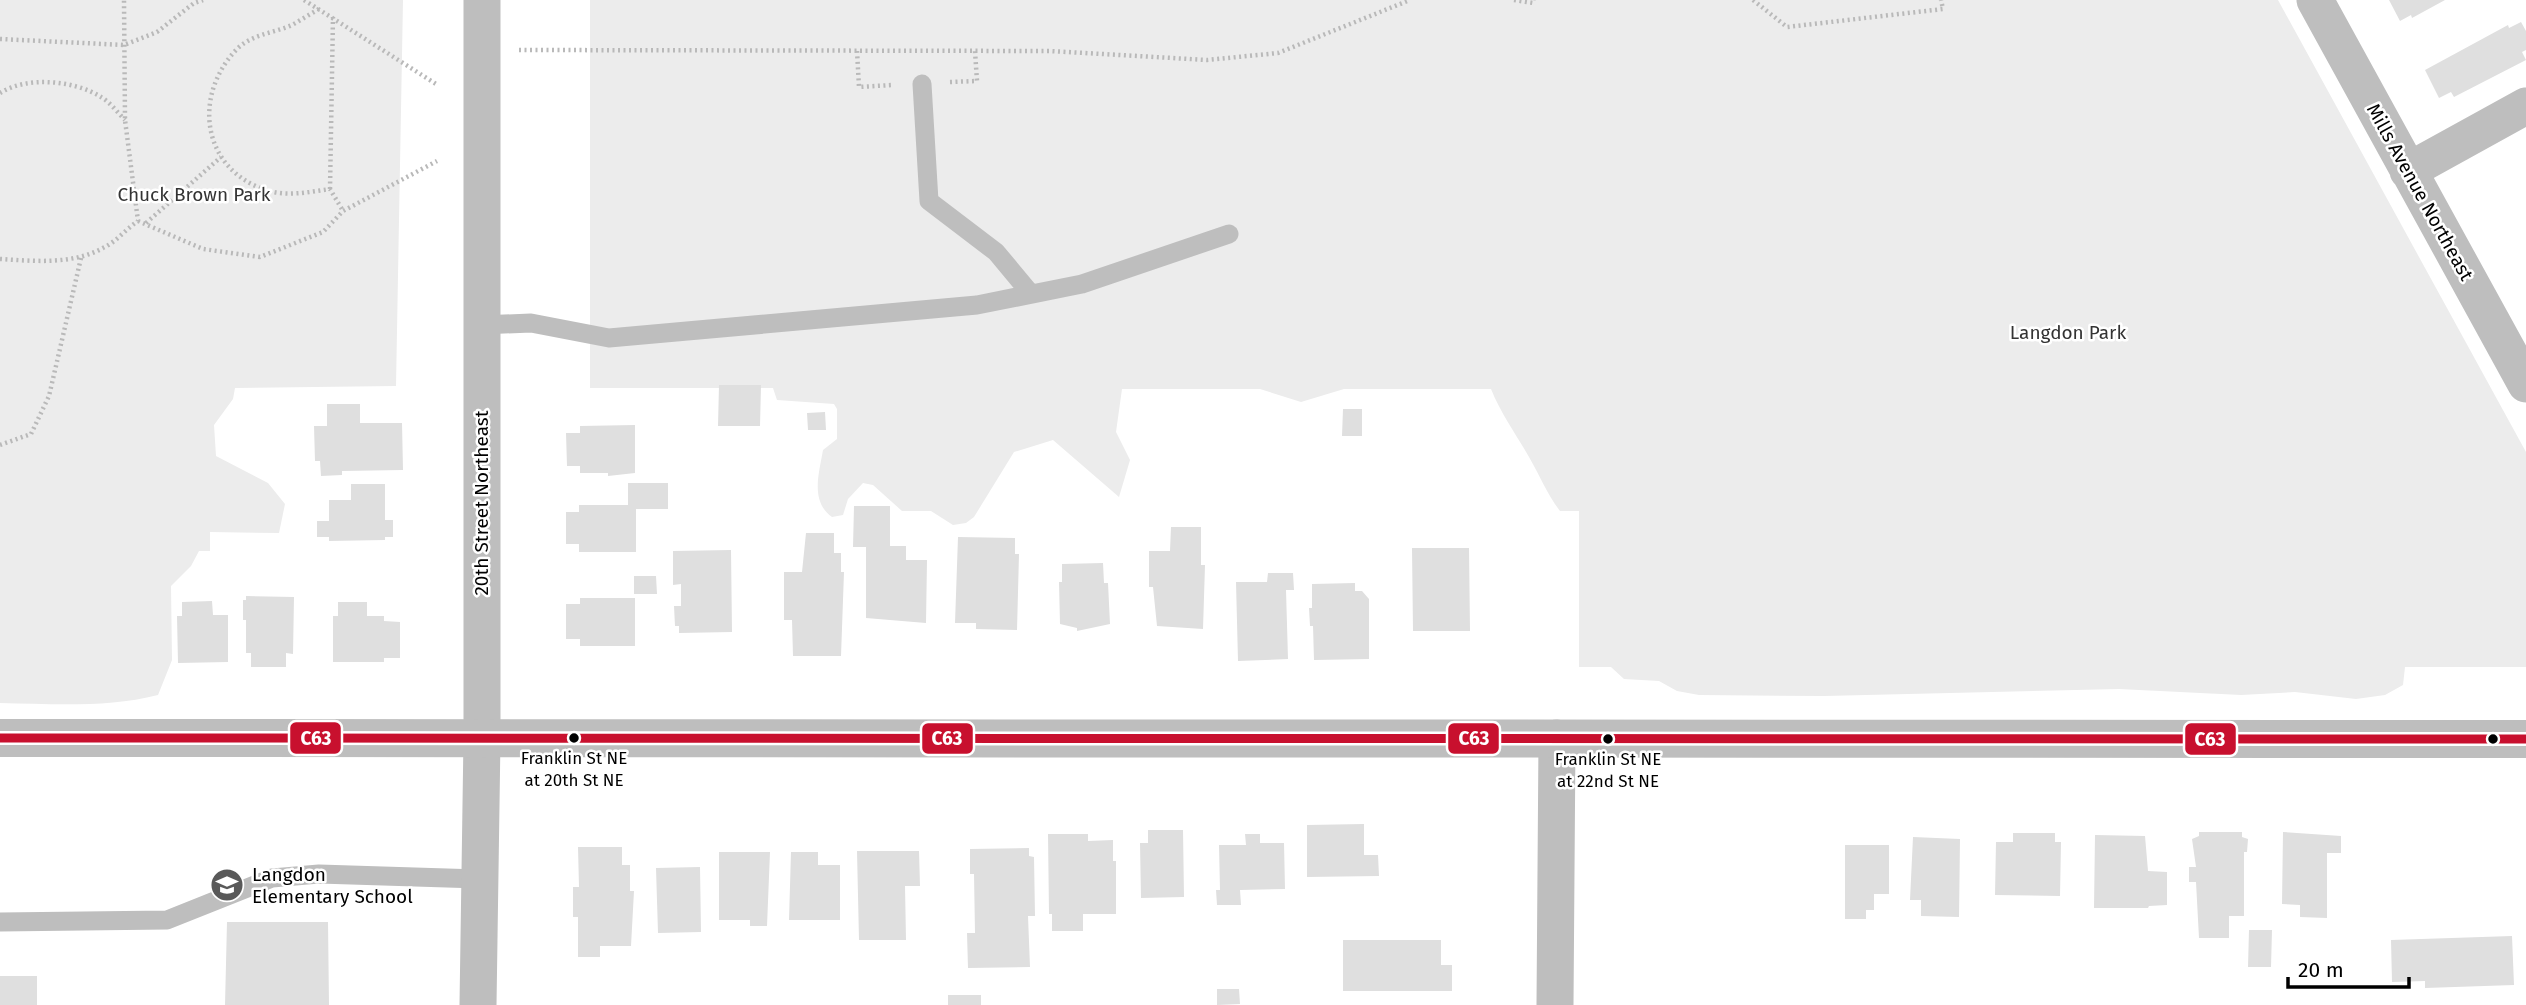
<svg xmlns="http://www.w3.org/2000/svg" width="2526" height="1005" font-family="'Fira Sans',sans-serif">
<rect width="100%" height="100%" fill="#fff"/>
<path fill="#ececec" d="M0,0H403L396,386L235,388L233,399L214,425L216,456L268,483L285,504L279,533L210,532V551H199L191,566L171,586L172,660L158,695C107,708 53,704 0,703Z
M590,0H2278L2526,452V667H2405L2403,685L2385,695L2356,699L2295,692L2241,695L2119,689L1824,696L1699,695L1677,691L1659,681L1624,679L1611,667H1579V511H1560C1547,494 1540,476 1529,457C1516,434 1501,414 1491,389H1344L1301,402L1260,389H1122L1116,432L1130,460L1119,497L1053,440L1014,452L974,517L966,523L953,525L931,511H902L873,485L863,483L848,499L843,515L832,517C810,501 819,474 823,450L837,439V409L834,404L777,400L773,388H590Z"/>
<path fill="#dfdfdf" d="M2389,0H2445L2412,18L2411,15L2400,21Z
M2521,22L2526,31V50L2522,52L2526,60L2454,97L2451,92L2439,98L2425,70L2508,25L2509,28Z
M719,385H761L760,426H718Z
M327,404H360V423H402L403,470L342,471V475L321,476L320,461H315L314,426H327Z
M1343,409H1362V436H1342Z
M825,412L826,430H808L807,413Z
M635,425V473L608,476V473H580V466H567L566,433H580V426Z
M628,483H668V509H636V552H579V544H566V512H579V505H628Z
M351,484H385V520H393V537H385V540L329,541V537H317V521H329V500H351Z
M854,506H890V546H906V560H927L926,623L866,618V547H853Z
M1171,527H1201V565H1205L1203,629L1157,626L1153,587H1149V551H1170Z
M806,533H834V553H841V572H844L841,656H793L792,620H784V572H802Z
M958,537L1015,538V554H1019L1017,630L976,629V623H955Z
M1412,548H1469L1470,631H1413Z
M731,550L732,632L679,633V626H675L674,606H681V584L673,585V551Z
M1103,563L1104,583H1108L1110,624L1077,631V628L1060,624L1059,582H1062V564Z
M1268,573H1293L1294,590H1286L1288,659L1238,661L1236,582H1267Z
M634,576H656L657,594H634Z
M1355,583V591H1362L1369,599V659L1314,660L1313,626H1310L1309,608H1312V584Z
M246,596L294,597L293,654L286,653V667H251V653H246V620H243V600H246Z
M580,598H635V646H580V639H566V604H580Z
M212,601L213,615H228V662L178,663L177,616H182V602Z
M338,602H367V616H384V621L400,622V658H384V662H333V616H338Z
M1364,824V855H1378L1379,876L1307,877V825Z
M1148,830H1183L1184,897L1141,898L1140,843H1148Z
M2199,832H2242V837L2248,839L2247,852H2244V916H2229V938H2199L2196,882H2189V867H2196L2192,839L2199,836Z
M2283,832L2341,836V853H2327V918L2300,917V905L2282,904Z
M2013,833H2055V842H2061L2060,896L1995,895L1996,842H2013Z
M1048,834H1088V841L1113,840V861H1116V914H1083V931H1052V914H1049Z
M1245,834H1260V843H1284L1285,889L1240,890L1241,905H1217L1216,890H1220L1219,845H1246Z
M2095,835L2145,836L2148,871L2167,872V905L2149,906L2148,908H2094Z
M1913,837L1960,839L1959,917L1921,916V900H1910Z
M1845,845H1889V894H1874V910H1866V919H1845Z
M578,847H622V865H630V891H634L631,946H600V957H578V917H573V887H579Z
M1029,848V856L1034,857L1035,916H1028L1030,967L968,968L967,933H975L974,874H970V849Z
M857,851H919L920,886H905L906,940H859Z
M719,852H770L767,926H750V920H719Z
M791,852H818V865H840V920H789Z
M700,867L701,932L658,933L656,868Z
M227,922H328L329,1005H225Z
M2249,930H2272L2271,967H2248Z
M2512,936L2514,985L2425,988V981L2392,982L2391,940Z
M1343,940H1441V965H1452V991H1343Z
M0,976H37V1005H0Z
M1217,989H1239L1240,1004L1217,1005Z
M948,995H981V1005H948Z"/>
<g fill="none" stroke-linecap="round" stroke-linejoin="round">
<path stroke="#b9b9b9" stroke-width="4.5" stroke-dasharray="2 3.5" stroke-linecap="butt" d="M304,0L436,84
M1514,0L1533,3L1534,0
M1753,0L1787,27L1943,9L1941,0
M319,9C310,14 301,20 292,25C274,33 253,34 238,48C192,94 201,169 266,190C287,197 309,192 330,189L343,211
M0,39L124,45L157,32L194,3L203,0
M519,50L1050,51L1207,60L1278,53L1410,0
M857,51L859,87L892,85
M950,82L977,81L975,51
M0,93C27,76 74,80 101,97C110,102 118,113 125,120
M330,189L333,17
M138,221L203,249L260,257L323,232L343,211L437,161
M146,223L221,157
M0,259C34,261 72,265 103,248C116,242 126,229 138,221L125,120L124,0
M0,445L31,434L49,396L81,258"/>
<path stroke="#bebebe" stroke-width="19" d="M922,84L929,201L996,252L1031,294
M481,325L531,323L609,338L977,305L1082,284L1229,234
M0,922L167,920L272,878L319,874L479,879"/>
<path stroke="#bebebe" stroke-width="37" d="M2315,0L2526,384
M2408,171L2526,106
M478,1005L482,738V0
M1555,1005L1557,738"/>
<path stroke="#bebebe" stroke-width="38" d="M0,738L2526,739"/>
<defs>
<path id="bus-1" d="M0,738L2526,739"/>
</defs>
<use href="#bus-1" stroke="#fff" stroke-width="14"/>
<use href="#bus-1" stroke="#c8102e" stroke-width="9"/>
</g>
<defs>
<symbol id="school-disc" viewBox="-11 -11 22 22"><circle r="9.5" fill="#595959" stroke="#fff"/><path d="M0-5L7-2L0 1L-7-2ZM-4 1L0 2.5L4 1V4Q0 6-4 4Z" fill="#fff"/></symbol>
</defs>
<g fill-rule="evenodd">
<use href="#school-disc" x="208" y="866" width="38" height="38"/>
</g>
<g fill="#000" stroke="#fff" stroke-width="2.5">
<circle cx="574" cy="738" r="6"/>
<circle cx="1608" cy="739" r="6"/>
<circle cx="2493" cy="739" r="6"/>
</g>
<g text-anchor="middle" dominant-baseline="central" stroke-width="5" stroke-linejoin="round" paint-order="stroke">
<g font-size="17" fill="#000" stroke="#fff">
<text x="574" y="758">Franklin St NE<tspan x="574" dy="22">at 20th St NE</tspan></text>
<text x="1608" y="759">Franklin St NE<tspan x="1608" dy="22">at 22nd St NE</tspan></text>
</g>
<g font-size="19" fill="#000" stroke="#fff">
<text transform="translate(2420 192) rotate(61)">Mills Avenue Northeast</text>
<text transform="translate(481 503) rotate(-90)">20th Street Northeast</text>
</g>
<g font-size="19" fill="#333" stroke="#fff">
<text x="194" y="194">Chuck Brown Park</text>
<text x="2068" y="332">Langdon Park</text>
</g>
<g font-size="19" fill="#000" stroke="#fff" text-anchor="start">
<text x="252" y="874">Langdon<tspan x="252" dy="22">Elementary School</tspan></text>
</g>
</g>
<g stroke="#fff" stroke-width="2.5">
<rect x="289" y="721" width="53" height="34" rx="7" fill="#c8102e"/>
<rect x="921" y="722" width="53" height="33" rx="7" fill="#c8102e"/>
<rect x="1447" y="722" width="53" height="33" rx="7" fill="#c8102e"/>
<rect x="2184" y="722" width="53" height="34" rx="7" fill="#c8102e"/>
</g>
<g font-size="19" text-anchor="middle" font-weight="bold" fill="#fff">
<text x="316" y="745">C63</text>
<text x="947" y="745">C63</text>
<text x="1474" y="745">C63</text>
<text x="2210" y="746">C63</text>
</g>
<path d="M2288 977v10h121v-10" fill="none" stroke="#000000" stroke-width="3.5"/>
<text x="2298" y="977" font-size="21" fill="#000000" stroke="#ffffff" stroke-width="5" paint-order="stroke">20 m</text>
</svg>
